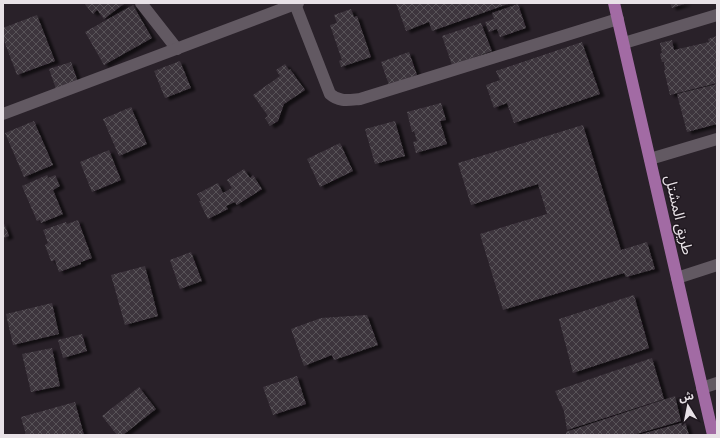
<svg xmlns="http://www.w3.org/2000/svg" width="720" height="438" viewBox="0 0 720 438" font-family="Karla,'Noto Sans Arabic',sans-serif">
  <defs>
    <pattern id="building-cross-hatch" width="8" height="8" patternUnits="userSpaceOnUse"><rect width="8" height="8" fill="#3d353d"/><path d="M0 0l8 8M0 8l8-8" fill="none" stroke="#595259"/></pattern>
    <filter id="shadow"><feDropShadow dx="4.5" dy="2.5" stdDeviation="1" flood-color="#0009"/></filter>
  </defs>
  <rect width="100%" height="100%" fill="#292129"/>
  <g fill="url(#building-cross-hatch)" filter="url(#shadow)">
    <path d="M84,3h41l-21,16 -7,-9 -4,4z"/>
    <path d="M396,3h115l-79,28 -3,-9 -23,9z"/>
    <path d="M670,3h17l-15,5z"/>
    <path d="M518,4l8,24 -26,9 -3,-8 -8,3 -4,-10 9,-3 -2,-6z"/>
    <path d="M133,5l19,33 -48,27 -19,-33z"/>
    <path d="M351,9l3,8 3,-1 14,41 -30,10 -2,-6 3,-1 -12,-35 7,-2 -3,-8z"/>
    <path d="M37,15l18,46 -38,14 -14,-37v-10z"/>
    <path d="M481,23l11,28 -40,14 -10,-29z"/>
    <path d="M717,36v47l-47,12 -6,-25h1l-1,-8h-2l-2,-8 2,-1 -2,-10 12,-3 2,10 35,-8 -1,-3z"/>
    <path d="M582,42l18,52 -86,29 -7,-20 -13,5 -8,-23 14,-5 -4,-9z"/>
    <path d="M409,52l8,23 -28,10 -8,-23z"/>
    <path d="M180,61l11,27 -26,10 -11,-27z"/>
    <path d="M71,62l7,20 -22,7 -7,-20z"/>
    <path d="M285,64l4,6 1,-1 15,21 -21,14 -6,17 -8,5 -5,-8 3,-2 -15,-21 27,-19 -4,-6z"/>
    <path d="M717,84v40l-30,8 -10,-38z"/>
    <path d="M441,103l5,17 -6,1 7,23 -31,9 -3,-11 4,-1 -3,-10 -2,1 -5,-20z"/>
    <path d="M131,107l16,37 -28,12 -16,-37z"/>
    <path d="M34,121l19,44 -29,12 -19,-44z"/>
    <path d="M395,121l10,35 -30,8 -10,-35z"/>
    <path d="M583,125l38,125 26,-8 8,27 -29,8 -2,-4 -121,37 -23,-76 67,-20 -9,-30 -67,21 -13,-42z"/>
    <path d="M340,143l13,28 -33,16 -13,-28z"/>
    <path d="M109,150l12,30 -29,12 -12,-30z"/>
    <path d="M244,169l6,9 3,-3 9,14 -25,16 -2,-3 -9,4 2,3 -20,10 -9,-18h2l-4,-7 21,-11 5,10 9,-5 -5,-8z"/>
    <path d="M47,175l1,3 7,-3 5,11 -7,4 10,24 -22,9 -1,-3 -3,1 -15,-35z"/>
    <path d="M78,220l14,38 -11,4v2l-22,8 -4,-12 -4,1 -6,-16 3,-2 -5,-13 23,-8 1,2z"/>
    <path d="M3,221l6,15 -6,2z"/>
    <path d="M191,252l11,29 -22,8 -10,-29z"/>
    <path d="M145,266l13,50 -33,9 -14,-50z"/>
    <path d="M634,295l15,53 -76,25 -14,-54z"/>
    <path d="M52,303l7,31 -46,11 -7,-31z"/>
    <path d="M367,315l11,30 -44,15 -2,-5 -28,11 -13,-37 30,-11z"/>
    <path d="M82,334l5,17 -24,7 -5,-18z"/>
    <path d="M52,348l8,38 -29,6 -9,-38z"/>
    <path d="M652,358l12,41 -97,31 -3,-19 -9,-20z"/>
    <path d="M297,376l9,28 -33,11 -10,-28z"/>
    <path d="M139,387l17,22 -33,26h-6l-15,-19z"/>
    <path d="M675,396l6,25 -48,14h-67v-3z"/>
    <path d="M75,402l9,33h-58l-5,-18z"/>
    <path d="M685,422l4,13h-51z"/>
  </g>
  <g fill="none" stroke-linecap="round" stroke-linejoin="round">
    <g stroke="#625962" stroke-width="12">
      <path d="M141,3l36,46"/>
      <path d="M295,4l35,90c9,8 18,6 30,5l258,-80"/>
      <path d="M624,43l93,-28"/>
      <path d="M3,114l295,-111"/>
      <path d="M650,159l67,-20"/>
      <path d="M677,278l40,-13"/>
      <path d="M702,388l15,-5"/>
    </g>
    <path stroke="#a26ba4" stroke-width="12" d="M614,3l99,432"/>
  </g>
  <g text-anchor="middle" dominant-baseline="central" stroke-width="3" stroke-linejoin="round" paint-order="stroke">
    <g font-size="15" fill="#e8e2e7" stroke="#1f181f">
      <text transform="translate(679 215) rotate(77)">طريق المشتل</text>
    </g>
  </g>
  <rect width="720" height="438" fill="none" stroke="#e8e2e7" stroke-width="8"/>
  <g transform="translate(688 406) rotate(350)" stroke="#1f181f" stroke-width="3" paint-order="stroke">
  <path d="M0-3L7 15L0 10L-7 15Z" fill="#e8e2e7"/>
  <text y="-6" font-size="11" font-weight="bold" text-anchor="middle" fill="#e8e2e7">ش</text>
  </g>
</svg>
